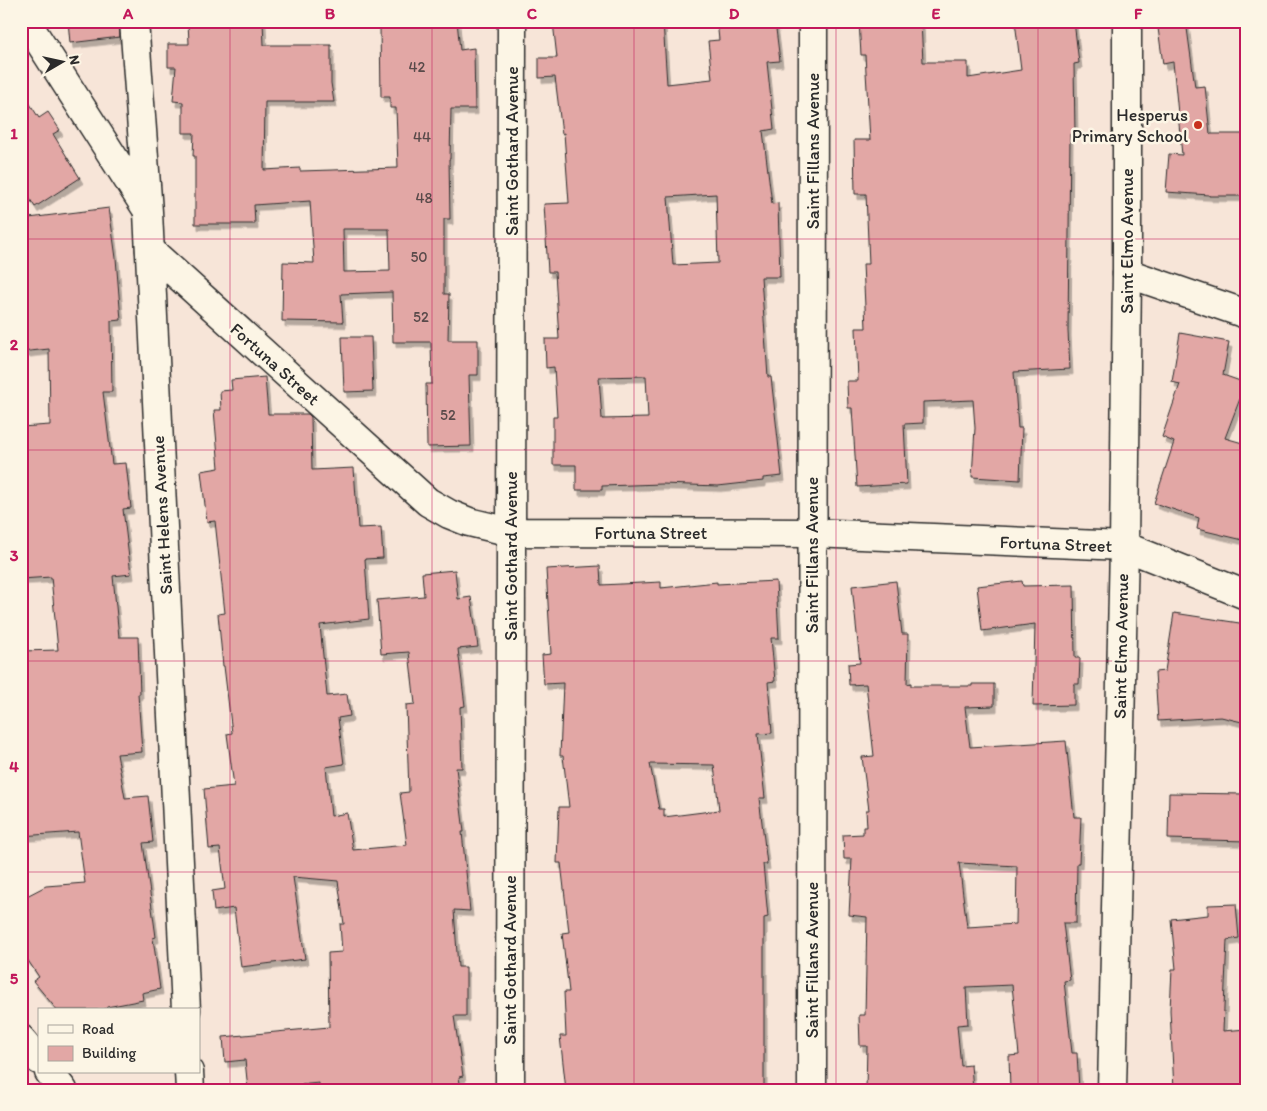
<svg xmlns="http://www.w3.org/2000/svg" width="1267" height="1111" viewBox="0 0 1267 1111" font-family="Itim,sans-serif">
  <defs>
    <filter id="shadow"><feDropShadow dx="3" dy="5.5" stdDeviation="0" flood-color="#0004"/></filter>
  </defs>
  <rect width="100%" height="100%" fill="#f7e5d8"/>
  <filter id="ink" filterUnits="userSpaceOnUse"><feTurbulence type="fractalNoise" baseFrequency=".02" numOctaves="2"/><feDisplacementMap in="SourceGraphic" scale="10" xChannelSelector="R" yChannelSelector="G"/><feConvolveMatrix kernelMatrix="1 2 1 2 8 2 1 2 1" color-interpolation-filters="sRGB"/></filter>
  <g filter="url(#ink)">
    <g fill="#e2a7a5" stroke="#2b2b2b" fill-rule="evenodd" filter="url(#shadow)">
      <path d="M68,21h51l1,16 -50,6z"/>
      <path d="M188,21h75l1,24h67v38l3,19h-69l-1,68 36,-2v3l98,-3 -2,-60h-6v-11h-9l-1,-69 25,-1 -1,-6h53l3,29 14,-2 1,61h-24l-1,50h-1l1,60h-6v75h5l-1,46h30v35h-9l2,71 -44,1 -1,-63h6l-1,-42h-38l-1,-50 -51,2 2,28 -61,-1 1,-59 31,1 -4,-62 -56,4 1,19h-60v-68h-2l1,-23h-11v-31l-10,-1 3,-34h-8v-23h21zM343,229h46l1,42 -46,1z"/>
      <path d="M564,21h99l4,63 45,-5 -4,-38 11,-1 -2,-19h58l5,40 -13,1 7,67 -11,2 9,73 6,-1 2,74h-19l7,100h3l11,99 -19,2v3l-45,5 -56,-2 -60,2v4h-26v-25h-23v-48h4l-3,-50 -8,1 -1,-29h14l-4,-67h-7l-4,-68 25,-1 -5,-70 -2,1 -7,-57 -16,1v-20h18l-4,-36zM716,194l2,69 -45,2 -5,-68zM646,376l2,42 -46,1 -3,-42z"/>
      <path d="M859,21h62l2,41h45v16l53,-8 -6,-49h59l5,42 -5,1 1,70h-5l-2,197 2,38 -56,3 4,56h4l-2,52 -48,-3 3,-49 -2,-28 -50,2v21l-19,1 3,60 -50,3 -5,-79h-4l-1,-27h11l-2,-53h10l-3,-64h6l-3,-70h-11l-1,-54h16l-5,-85h-4z"/>
      <path d="M1157,21h29l9,66 10,-1 5,48h36v62h-37v-1l-43,-3 3,-38 13,1 -9,-93 -10,2z"/>
      <path d="M21,90l18,28 9,-6 12,18 -7,4 27,44 -45,29 -14,-22z"/>
      <path d="M109,208l7,50 5,62 -10,1 1,71h-9l9,72 14,-1 5,45 -8,1 8,65 -18,2 6,61h19l2,57h-2l4,58 -25,2 8,44 23,-2 5,46 -10,1 13,94 -3,1 7,51 -18,4 1,7 -36,7 -3,3h-47l-24,-29 6,-4 -18,-27v-51l25,-13 39,-3 -7,-51 -57,4v-71l4,-1 -4,-53v-60l37,-1 -7,-73 -30,2v-152l29,-2 -1,-76 -28,3v-133z"/>
      <path d="M1180,333l49,9 -6,33 23,8 -21,55 21,6v84l-3,12 -46,-11 2,-11 -45,-15 20,-61 -12,-5 18,-53 -8,-2z"/>
      <path d="M342,337h29l2,54 -29,1z"/>
      <path d="M265,377l3,37h40l3,3 1,53 42,-2 4,60 23,-1 2,31 -18,1 4,60 -49,6 7,71 20,-2 3,22 -12,2 6,46 -18,3 5,49 16,-3 6,37 54,-5 -7,-52 9,-1 -3,-87 9,-1 -6,-52 -28,2 -4,-54 47,-4 -2,-23 33,-3 3,29 13,-2 7,50 -20,2 7,57 -5,1 2,61h-6l8,64h-2l8,79 -16,-1 4,57h8v49h-12l9,60 -4,1 2,13h-142v-7l-71,7 -3,-30 -20,2 -2,-25 106,-10 -1,-74 14,-1 -2,-28h4l-6,-43 -45,-4 12,82 -64,8 -7,-59 -20,3 -2,-20 13,-2 -5,-41 -11,1 -5,-60 30,-3 -7,-52 5,-1 -8,-67h-1l-5,-52 7,-1 -10,-92 -8,1 -6,-51 18,-3 -5,-58h7l-1,-19 12,-1 -1,-10z"/>
      <path d="M600,566l1,19 60,-3v6l56,-6v2l59,-3 3,57h-8l4,43 -7,1 4,51 -14,1 7,64h-6l8,66h-4l5,53 -4,1v172h-198l-6,-54h6l-2,-44h5l-7,-59 7,-1 -8,-69h-4l2,-56h10l-6,-51h-3l3,-73 -19,1 -2,-29 9,-1 -5,-85zM650,764l64,1 5,45 -55,7v-8h-5z"/>
      <path d="M896,581l6,53h6l-1,50 4,-1v3h61v-2h22v22l-29,1 5,40 96,-6 8,76h7l-2,46h-2l-1,60h-13l7,57 -6,1 8,72h5l2,37h-69l-1,-34 10,-1 -7,-70 -46,2 2,37 -11,1 4,41 10,-1 2,25h-107l1,-44h-7l-1,-31h6l2,-98 -18,-2 3,-56h-8l-1,-24 20,-1v-7h4l-1,-17h3l-7,-53 12,-1 -8,-72 -17,1 -1,-21 12,-1 -8,-77zM959,863l58,3 -1,58 -49,3z"/>
      <path d="M1022,581l1,5 51,-1 1,73h5l-1,26h-5v21l-41,1 2,-82 -53,7 -5,-45z"/>
      <path d="M1174,613l72,11v99l-25,-6 -63,4 -3,-49 10,-1z"/>
      <path d="M1169,793l77,1v47l-78,-2z"/>
      <path d="M1236,904l3,34 -12,2 -4,91 23,-2v61h-72l-4,-80 2,-41h4l-5,-50 37,-4v-10z"/>
    </g>
    <g fill="none" stroke-linecap="round" stroke-linejoin="round">
      <g stroke="#2b2b2b" stroke-width="31">
        <g id="minor">
          <path d="M26,21l120,187"/>
          <path d="M134,21l14,191 38,798"/>
          <path d="M150,250l278,252 21,12 20,8 42,10 301,1 312,13 122,49"/>
          <path d="M1127,273l119,41"/>
          <path d="M21,1039l18,21"/>
          <path d="M49,1072l14,18"/>
          <path d="M189,1072l1,18"/>
          <path d="M510,1090l2,-1069"/>
          <path d="M812,1090l1,-1069"/>
          <path d="M1112,1090l12,-544 3,-273v-252"/>
        </g>
      </g>
      <use href="#minor" stroke="#fcf5e5" stroke-width="28"/>
    </g>
  </g>
  <path fill="none" stroke="#c2185b" stroke-width="1" stroke-opacity="0.55" d="M230,21v1069M432,21v1069M634,21v1069M836,21v1069M1038,21v1069M21,239h1225M21,450h1225M21,661h1225M21,872h1225"/>
  <circle fill="#c8321e" stroke="#fcf5e5" stroke-width="2" cx="1198" cy="125" r="5"/>
  <g text-anchor="middle" dominant-baseline="central" stroke-width="5" stroke-linejoin="round" paint-order="stroke">
    <g font-size="15" fill="#594a4a">
      <text x="417" y="67">42</text>
      <text x="422" y="137">44</text>
      <text x="424" y="198">48</text>
      <text x="419" y="257">50</text>
      <text x="421" y="317">52</text>
      <text x="448" y="415">52</text>
    </g>
    <g font-size="18" fill="#2b2b2b" stroke="#fcf5e5" text-anchor="end">
      <text x="1188" y="115">Hesperus<tspan x="1188" dy="21">Primary School</tspan></text>
    </g>
    <g font-size="18" fill="#2b2b2b" stroke="#fcf5e5">
      <text transform="translate(512 151) rotate(-90)">Saint Gothard Avenue</text>
      <text transform="translate(813 151) rotate(-90)">Saint Fillans Avenue</text>
      <text transform="translate(1127 241) rotate(-90)">Saint Elmo Avenue</text>
      <text transform="translate(275 364) rotate(42)">Fortuna Street</text>
      <text transform="translate(162 515) rotate(-93)">Saint Helens Avenue</text>
      <text x="651" y="533">Fortuna Street</text>
      <text transform="translate(1056 544) rotate(2)">Fortuna Street</text>
      <text transform="translate(812 555) rotate(-90)">Saint Fillans Avenue</text>
      <text transform="translate(511 556) rotate(-90)">Saint Gothard Avenue</text>
      <text transform="translate(1121 646) rotate(-89)">Saint Elmo Avenue</text>
      <text transform="translate(510 960) rotate(-90)">Saint Gothard Avenue</text>
      <text transform="translate(812 960) rotate(-90)">Saint Fillans Avenue</text>
    </g>
  </g>
  <rect width="1267" height="1111" fill="none" stroke="#fcf5e5" stroke-width="55"/>
  <rect x="38" y="1008" width="162" height="65" fill="#fcf5e5" stroke="#a8a49b"/>
  <rect x="48" y="1025" width="25" height="8" fill="#fcf5e5" stroke="#a8a49b"/>
  <text x="82" y="1034" font-size="15" fill="#2b2b2b">Road</text>
  <rect x="48" y="1046" width="25" height="15" fill="#e2a7a5" stroke="#a8a49b"/>
  <text x="82" y="1058" font-size="15" fill="#2b2b2b">Building</text>
  <g transform="translate(62 62) rotate(81)" stroke="#fcf5e5" stroke-width="4" paint-order="stroke">
  <path d="M0-4L9 19L0 12L-9 19Z" fill="#2b2b2b"/>
  <text y="-8" font-size="14" font-weight="bold" text-anchor="middle" fill="#2b2b2b">N</text>
  </g>
  <rect x="28" y="28" width="1212" height="1056" fill="none" stroke="#c2185b" stroke-width="2"/>
  <g font-size="16" text-anchor="middle" font-weight="bold" fill="#c2185b">
    <text x="128" y="19">A</text>
    <text x="330" y="19">B</text>
    <text x="532" y="19">C</text>
    <text x="734" y="19">D</text>
    <text x="936" y="19">E</text>
    <text x="1138" y="19">F</text>
    <text x="14" y="139">1</text>
    <text x="14" y="350">2</text>
    <text x="14" y="561">3</text>
    <text x="14" y="772">4</text>
    <text x="14" y="984">5</text>
  </g>
</svg>
